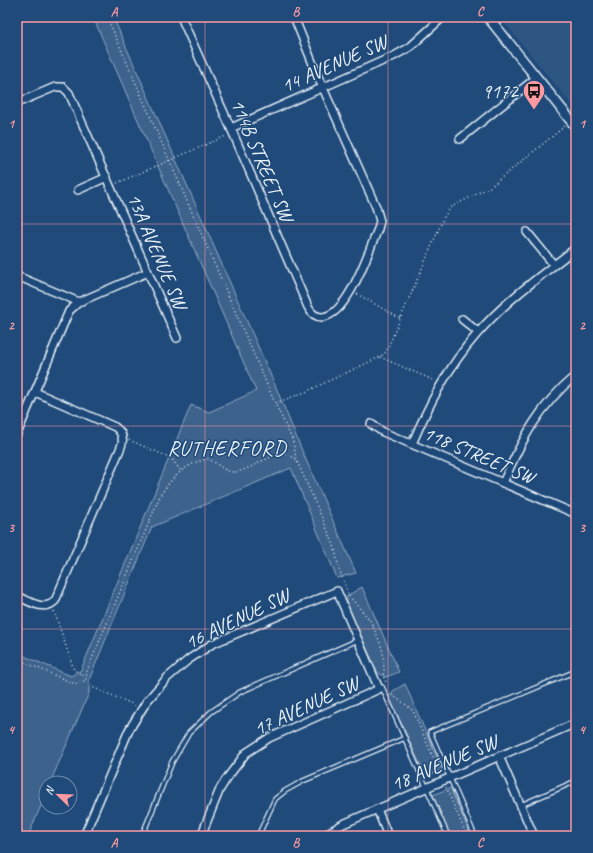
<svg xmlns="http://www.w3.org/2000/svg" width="593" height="853" viewBox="0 0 593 853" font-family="Caveat,sans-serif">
  <rect width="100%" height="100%" fill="#1f4a7a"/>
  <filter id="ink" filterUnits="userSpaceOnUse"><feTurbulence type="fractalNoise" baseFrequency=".025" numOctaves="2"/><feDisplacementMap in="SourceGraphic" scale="8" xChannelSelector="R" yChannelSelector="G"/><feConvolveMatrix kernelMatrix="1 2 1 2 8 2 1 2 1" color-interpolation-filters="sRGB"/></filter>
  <g filter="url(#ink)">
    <path fill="#2e5683" d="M500,17h76v93z"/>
    <g fill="#3c628c" stroke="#92aac2">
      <path d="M93,17h20l162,368 28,68 53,120 -19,5 -46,-110 -139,59 -63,153v13l-39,90h-4v11l-18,42h-11v-183l54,23 10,-6 110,-265 18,7 47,-21z"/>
      <path d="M362,587l37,85 -13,5 -8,-4 -31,-68v-9z"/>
      <path d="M405,684l37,86 -16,7 -37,-80 4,-6z"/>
      <path d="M450,788l21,48h-21l-17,-41z"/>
    </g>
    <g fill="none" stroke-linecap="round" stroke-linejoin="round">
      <g stroke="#e8f1f8" stroke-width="6">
        <g id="lane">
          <path d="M382,687l66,149"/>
          <path d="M521,805l55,-24"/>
          <path d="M142,836l30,-74 17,-29 22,-21 29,-20 118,-52"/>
          <path d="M258,836l17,-37 10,-8 18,-10 102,-43"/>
          <path d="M475,836l-45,-104 146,-61"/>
        </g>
      </g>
      <g stroke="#e8f1f8" stroke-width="10">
        <g id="street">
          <path d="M181,17l52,116 75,174c3,6 7,10 14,10 26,-1 47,-67 56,-88l2,-8 -4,-14 -57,-128 -25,-62"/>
          <path d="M17,103l38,-16h8l6,6 108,245"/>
          <path d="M231,128l163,-72 16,-9 33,-30"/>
          <path d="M460,139l76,-61"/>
          <path d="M78,190l29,-13"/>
          <path d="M527,232l27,33"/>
          <path d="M17,276l62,26"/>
          <path d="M462,319l16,13"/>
          <path d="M371,424l12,8 193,82"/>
          <path d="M17,434l52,-123 10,-9 69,-30"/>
          <path d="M412,444c17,-40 36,-77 65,-110 28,-33 65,-59 99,-86"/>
          <path d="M503,483c19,-44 36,-77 73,-108"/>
          <path d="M17,596c12,5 27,16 38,5l66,-154c3,-8 1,-15 -6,-20l-80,-35"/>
          <path d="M499,756l35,80"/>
          <path d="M377,809l11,27"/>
          <path d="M84,836l45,-106 18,-29 20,-23 21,-18 24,-16 125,-53 42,98 -110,49 -23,15 -19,25 -7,11 -19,47"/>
          <path d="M326,836l5,-5 12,-7 233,-101"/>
        </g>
      </g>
      <g stroke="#e8f1f8" stroke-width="12">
        <path id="secondary" d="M488,17l88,110"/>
      </g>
      <g stroke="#e8f1f8" stroke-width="1.5" stroke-dasharray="1 3" stroke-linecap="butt">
        <path d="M107,17l168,386 18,38 3,17"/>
        <path d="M117,183l109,-47"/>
        <path d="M357,294l44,25"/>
        <path d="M380,357l55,24"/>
        <path d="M276,403l29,-11 75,-35 6,-5 58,-135 7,-10 39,-20 75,-61"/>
        <path d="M129,440l42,18 10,13"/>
        <path d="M54,611l20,59 12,7"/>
        <path d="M17,659l58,25 12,-4"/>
        <path d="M392,695l16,11 5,5 28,64"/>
        <path d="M135,705l-41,-17 -8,-9 1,-8 73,-175c10,-17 27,-34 48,-37 9,3 14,12 25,13 16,0 37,-19 51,-18 4,0 8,3 12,5l38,86 5,24 10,27 21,24 9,20 4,12 1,18 -1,6 3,6"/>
        <path d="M446,787l21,49"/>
      </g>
      <use href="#lane" stroke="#1f4a7a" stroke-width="3.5"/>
      <use href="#street" stroke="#1f4a7a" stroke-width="7"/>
      <use href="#secondary" stroke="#1f4a7a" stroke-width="9"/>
    </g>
  </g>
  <path fill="none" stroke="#ff9aa2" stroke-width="1" stroke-opacity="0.55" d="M205,17v819M388,17v819M17,224h559M17,426h559M17,629h559"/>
  <defs>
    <g id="bus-pin" transform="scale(1.15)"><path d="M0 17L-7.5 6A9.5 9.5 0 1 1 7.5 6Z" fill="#ff9aa2" stroke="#1f4a7a"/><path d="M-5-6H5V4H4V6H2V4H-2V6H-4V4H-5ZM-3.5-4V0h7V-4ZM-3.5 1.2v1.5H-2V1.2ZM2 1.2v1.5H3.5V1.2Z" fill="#111"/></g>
  </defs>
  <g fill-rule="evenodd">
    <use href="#bus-pin" x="534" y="91"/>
  </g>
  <g text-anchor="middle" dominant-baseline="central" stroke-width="3" stroke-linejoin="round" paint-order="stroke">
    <g font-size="20" fill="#e8f1f8" stroke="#1f4a7a">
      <text transform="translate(334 64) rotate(-24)">14 AVENUE SW</text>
      <text transform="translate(262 160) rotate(67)">114B STREET SW</text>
      <text transform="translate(157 251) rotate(67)">13A AVENUE SW</text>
      <text transform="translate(479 455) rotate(23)">118 STREET SW</text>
      <text transform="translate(237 619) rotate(-26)">16 AVENUE SW</text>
      <text transform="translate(306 706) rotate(-25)">17 AVENUE SW</text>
      <text transform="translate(444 763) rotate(-23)">18 AVENUE SW</text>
    </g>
    <g font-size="20" fill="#e8f1f8" stroke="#1f4a7a" text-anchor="end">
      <text x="518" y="91">9172</text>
    </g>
    <g font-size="21" letter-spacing="1" fill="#e8f1f8" stroke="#1f4a7a">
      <text x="227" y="448">RUTHERFORD</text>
    </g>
  </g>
  <rect width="593" height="853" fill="none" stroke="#1f4a7a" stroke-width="44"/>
  <g transform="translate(58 795) rotate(293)"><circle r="19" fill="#1f4a7a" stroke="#6f8dac"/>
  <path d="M0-3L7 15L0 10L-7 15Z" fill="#ff9aa2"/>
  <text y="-6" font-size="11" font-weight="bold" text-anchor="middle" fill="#e8f1f8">N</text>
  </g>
  <rect x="22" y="22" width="549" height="809" fill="none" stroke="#ff9aa2" stroke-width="1.5"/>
  <g font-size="13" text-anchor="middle" font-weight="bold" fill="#ff9aa2">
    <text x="114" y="16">A</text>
    <text x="296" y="16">B</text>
    <text x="480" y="16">C</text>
    <text x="11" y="128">1</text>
    <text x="582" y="128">1</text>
    <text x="11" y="330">2</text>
    <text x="582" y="330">2</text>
    <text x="11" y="532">3</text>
    <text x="582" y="532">3</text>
    <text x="11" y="734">4</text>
    <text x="582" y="734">4</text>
    <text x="114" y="847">A</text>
    <text x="296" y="847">B</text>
    <text x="480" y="847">C</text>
  </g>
</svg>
